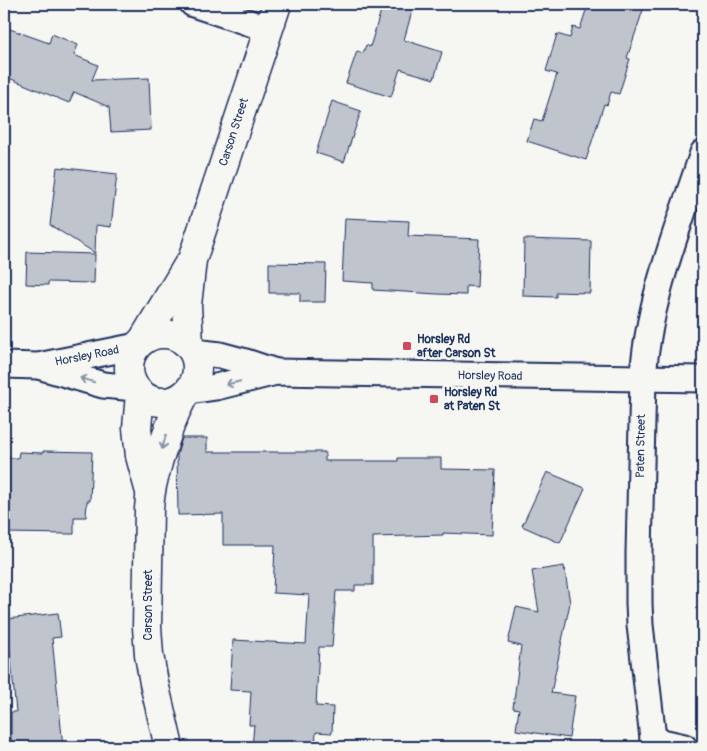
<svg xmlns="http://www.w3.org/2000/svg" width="707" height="751" viewBox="0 0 707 751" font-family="Pangolin,sans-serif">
  <rect width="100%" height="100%" fill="#f6f6f2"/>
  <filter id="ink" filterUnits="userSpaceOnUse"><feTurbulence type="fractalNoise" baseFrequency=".02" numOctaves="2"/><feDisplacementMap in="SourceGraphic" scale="10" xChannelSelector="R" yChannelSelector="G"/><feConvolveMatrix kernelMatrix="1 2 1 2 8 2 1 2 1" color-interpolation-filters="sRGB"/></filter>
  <g filter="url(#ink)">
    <g fill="#c0c4cd" stroke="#1b2f5e">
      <path d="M383,4h31l-10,36 38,12 -8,27 -34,-10 -9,28 -45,-14 11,-32 6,2 3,-8 4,2z"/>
      <path d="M588,4h57l-18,54 3,1 -11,35 -8,-2 -4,13 -3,-1 -18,56 -59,-19 7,-22 8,2 15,-47 -11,-3 11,-37 13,4 3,-11 7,2z"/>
      <path d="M4,27l45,16 3,-9 26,11 -4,10 24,10 -6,15 57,-2 2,52 -40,2 -2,-25 -35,-15 -5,11 -65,-27z"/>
      <path d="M332,101l29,10 -17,51 -28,-9z"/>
      <path d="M57,167l60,7 -6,53 -15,-2 -1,28 -45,-28z"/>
      <path d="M345,218l64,3 -1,15 71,3 -2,48 -11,-1v9l-29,-1 -64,-4v-7l-31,-2z"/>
      <path d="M524,239l67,2 -1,52 -34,-1v5l-33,-1z"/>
      <path d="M27,252l68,2 -1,29 -46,-1v3l-22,-1z"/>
      <path d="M269,263l57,1 -1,38h-25v-9h-31z"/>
      <path d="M182,438h25v14h118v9h73v-3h43v11l54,1 -3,65 -49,-2v2l-70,2v48h-18v6h-19l-4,56h-13l-3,59 17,1 -1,26 -16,-1 -1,15h-63l2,-22h-5l2,-34 -21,-1 3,-50 73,4 3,-49 -36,-2 2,-48h-52v-31l-45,1 -1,-60z"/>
      <path d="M43,451l49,1 -2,49h-3l-1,16h-12v17l-70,-1v-75h14l1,-6 24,1z"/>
      <path d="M547,472l38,16 -25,55 -38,-17z"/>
      <path d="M564,566l6,37 -19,90 24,3 -6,42 -53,-8 3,-21 -6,-1 8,-62 -13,-3 8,-36 23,5 -7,-41z"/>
      <path d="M58,613l3,24 -9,1 11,109h-52v-35h5l-9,-93z"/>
    </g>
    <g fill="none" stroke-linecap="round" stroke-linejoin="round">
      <g stroke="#1b2f5e" stroke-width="29">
        <g id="street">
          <path d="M193,4l75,25"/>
          <path d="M194,352l26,3 26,7 30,10"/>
          <path d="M4,365l34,1 99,-20"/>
          <path d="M42,367l61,18 32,3"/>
          <path d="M189,391l27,-4 60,-15 427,7"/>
          <path d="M653,740l31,7"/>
          <path d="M654,747l-14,-122 -1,-22v-50l4,-175c5,-78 36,-152 60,-225"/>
        </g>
      </g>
      <g stroke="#1b2f5e" stroke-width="31">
        <g id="secondary">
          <circle cx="163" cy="368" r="34"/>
          <path d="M143,340l45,-75"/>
          <path d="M189,345l-2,-40 5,-45 85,-256"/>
          <path d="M140,394l-3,34 3,28 10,36"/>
          <path d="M169,747l-15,-64 -5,-28 -2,-28 2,-118c1,-19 5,-32 10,-50 7,-22 13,-42 24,-62"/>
        </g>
      </g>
      <use href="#street" stroke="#f6f6f2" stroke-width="25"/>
      <use href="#secondary" stroke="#f6f6f2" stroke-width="28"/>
    </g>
    <defs><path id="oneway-shaft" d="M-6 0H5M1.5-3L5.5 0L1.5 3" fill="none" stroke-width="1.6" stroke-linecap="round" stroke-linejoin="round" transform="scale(1.25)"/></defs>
    <g stroke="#8892a8">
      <use href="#oneway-shaft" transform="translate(87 380) rotate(-163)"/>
      <use href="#oneway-shaft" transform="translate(233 383) rotate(167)"/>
      <use href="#oneway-shaft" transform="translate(164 442) rotate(106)"/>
    </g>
  </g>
  <g fill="#d1495b" stroke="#f6f6f2" stroke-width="2">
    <rect x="402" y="341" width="10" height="10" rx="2.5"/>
    <rect x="429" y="394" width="10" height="10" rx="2.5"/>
  </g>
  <g text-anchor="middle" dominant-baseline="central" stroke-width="5" stroke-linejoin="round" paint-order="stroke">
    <g font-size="12" fill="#1b2f5e" stroke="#f6f6f2">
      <text transform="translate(234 132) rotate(-72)">Carson Street</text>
      <text transform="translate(87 356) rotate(-11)">Horsley Road</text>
      <text transform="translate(490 376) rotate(1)">Horsley Road</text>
      <text transform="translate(641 446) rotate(-89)">Paten Street</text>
      <text transform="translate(148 605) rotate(-90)">Carson Street</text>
    </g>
    <g font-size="12" font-weight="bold" fill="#1b2f5e" stroke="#f6f6f2" text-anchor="start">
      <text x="417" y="339">Horsley Rd<tspan x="417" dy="14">after Carson St</tspan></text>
      <text x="444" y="392">Horsley Rd<tspan x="444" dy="14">at Paten St</tspan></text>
    </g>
  </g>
  <rect width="707" height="751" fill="none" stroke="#f6f6f2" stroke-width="20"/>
  <rect x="10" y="10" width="687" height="731" fill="none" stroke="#1b2f5e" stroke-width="2" filter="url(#ink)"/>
</svg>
